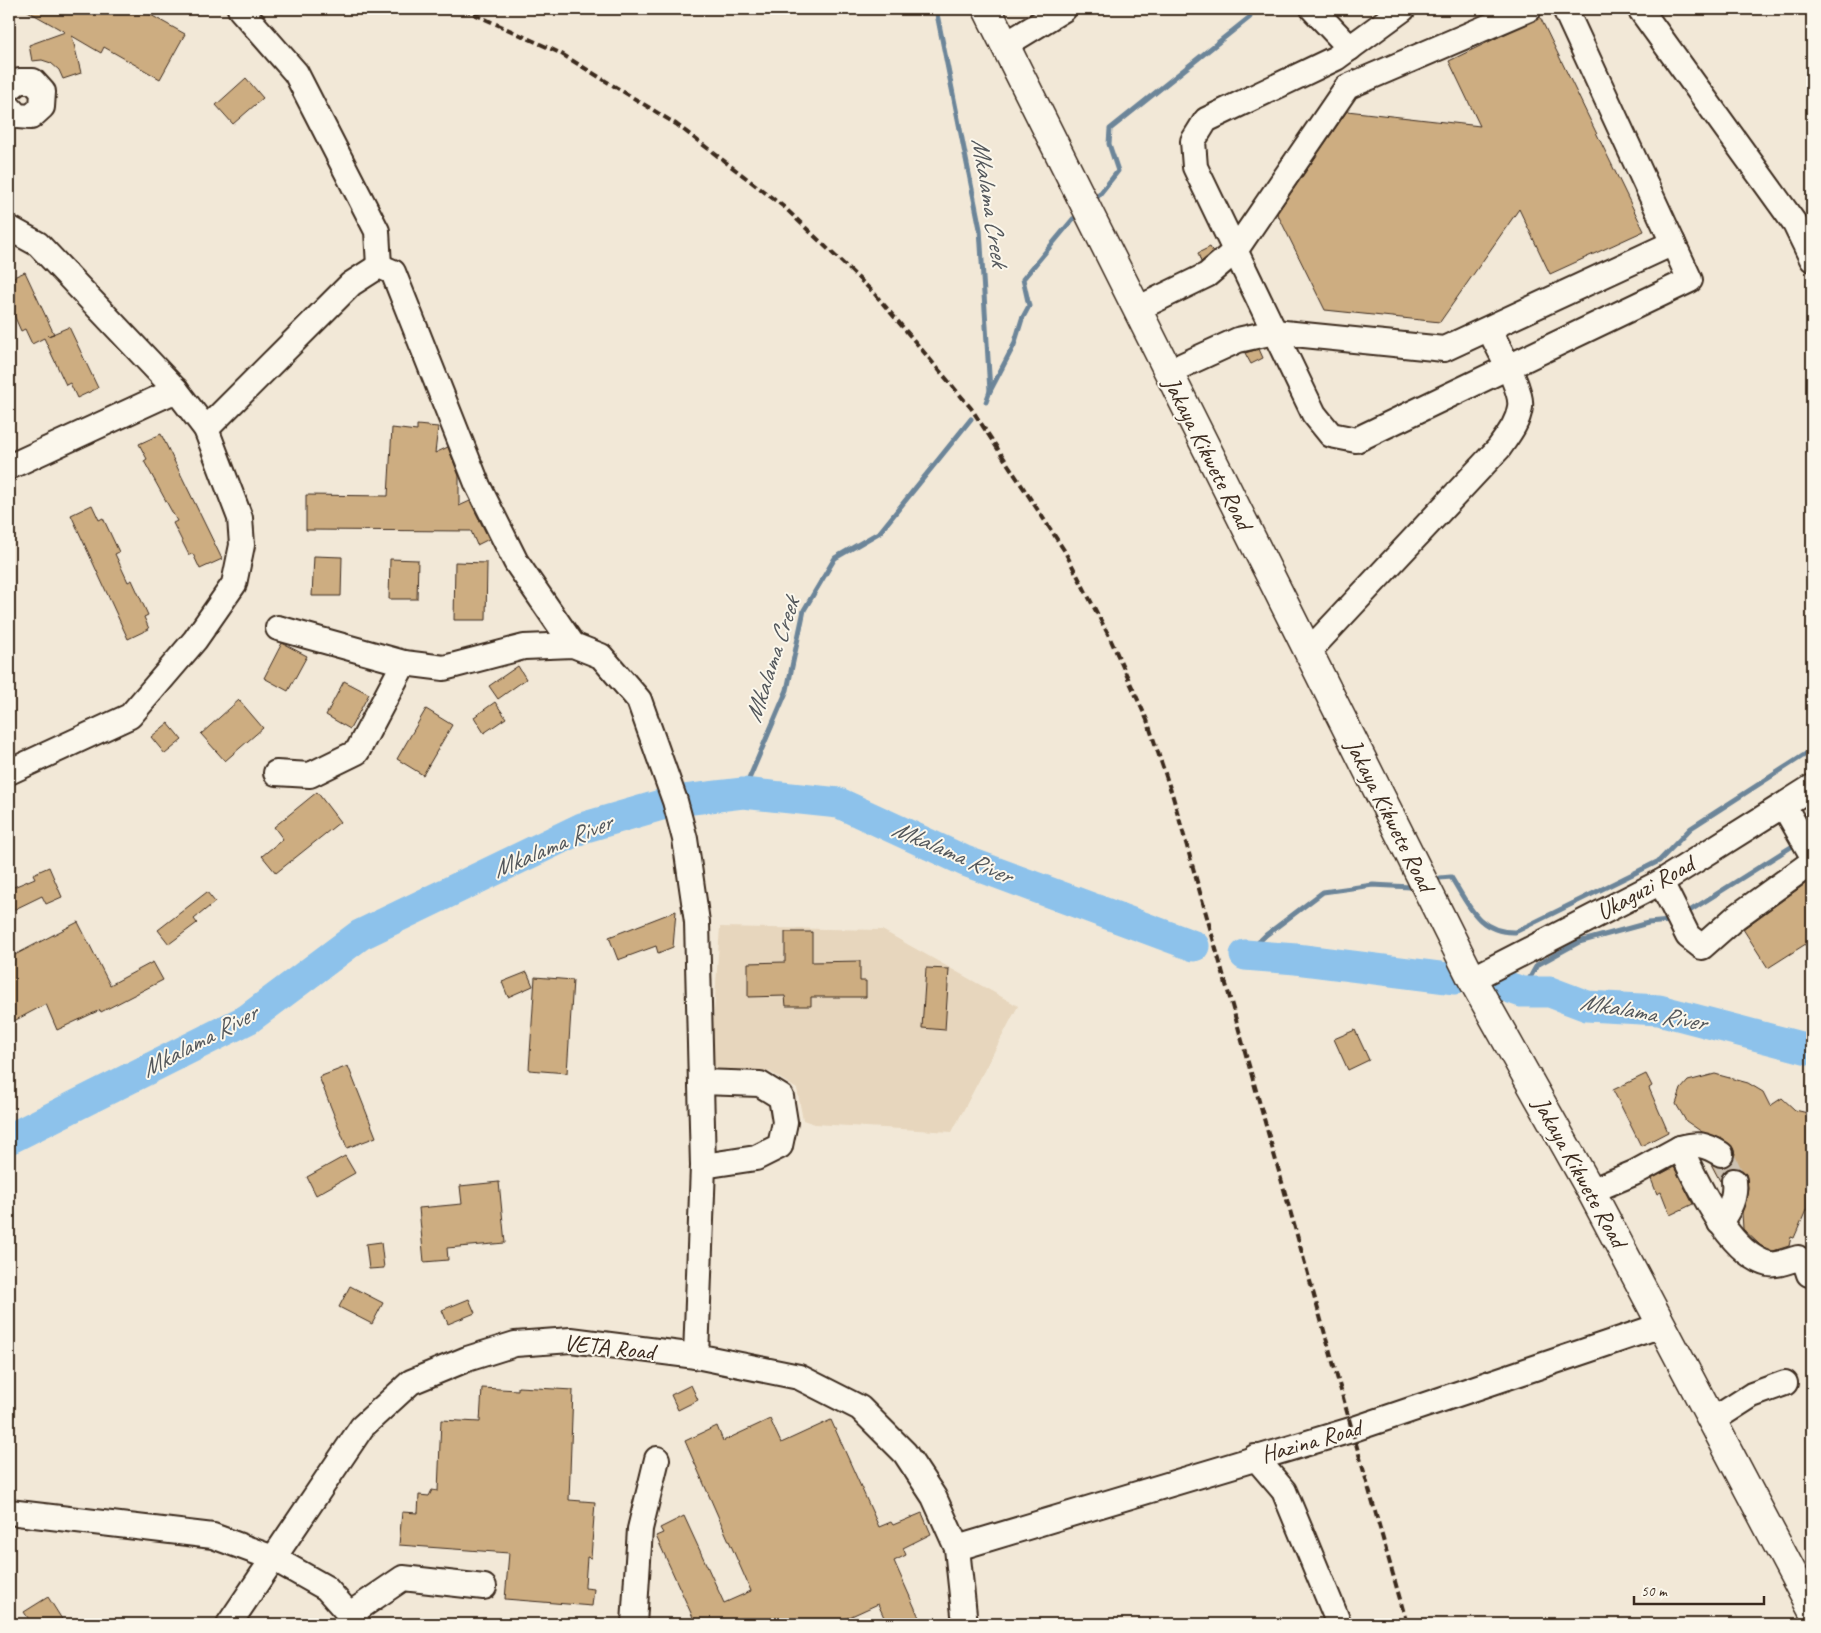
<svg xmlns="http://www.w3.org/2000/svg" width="1821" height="1633" viewBox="0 0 1821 1633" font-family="Caveat,sans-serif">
  <rect width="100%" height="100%" fill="#f2e8d7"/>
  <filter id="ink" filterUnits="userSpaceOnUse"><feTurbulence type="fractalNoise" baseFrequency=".02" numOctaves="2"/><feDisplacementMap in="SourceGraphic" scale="10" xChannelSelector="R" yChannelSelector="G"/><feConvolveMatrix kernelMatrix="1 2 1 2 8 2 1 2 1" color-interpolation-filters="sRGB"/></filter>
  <g filter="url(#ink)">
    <path fill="#e7d6bd" d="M720,927l162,3 136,76 -66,126 -137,-8 -12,-4 -6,-31 -27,-17 -60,-4z"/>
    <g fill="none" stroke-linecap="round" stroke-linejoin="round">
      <g stroke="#6c8599" stroke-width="5">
        <path d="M936,9l44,220 10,162 -4,11"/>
        <path d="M1095,200l23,-29 -9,-27 1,-15 140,-112"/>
        <path d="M990,391l24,-46 8,-26 7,-13 -6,-27 50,-60"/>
        <path d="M743,793l44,-103 17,-80 31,-52 45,-26 91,-113"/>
        <path d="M1440,878l11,-1c17,27 27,56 64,55l144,-71 32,-33 121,-78"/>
        <path d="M1688,912l103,-65"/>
        <path d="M1245,955l21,-20 57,-43 50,-7 38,2"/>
        <path d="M1522,992l15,-27 42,-23 69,-19 22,-2"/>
      </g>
      <g stroke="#8dc2eb" stroke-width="31">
        <path d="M1245,955l51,4 159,20"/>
        <path d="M1502,985l20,7h28l37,14 72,4 153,40"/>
        <path d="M9,1139l239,-120 112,-84 222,-107 93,-27 68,-8 96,10 126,58 229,85"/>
      </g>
    </g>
    <g fill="#cdad81" stroke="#3b2a1e">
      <path d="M24,9h116l45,25 -25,45 -56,-32 -3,6 -29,-17 9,37 -18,6 -4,-9 -8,-7 -9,-3 -10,1 -3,-16 36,-13z"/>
      <path d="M1540,17l104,214 -94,43 -31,-65 -79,113 -115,-12 -48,-97 70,-102 133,15 -31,-65z"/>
      <path d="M246,78l17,20 -30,26 -17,-19z"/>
      <path d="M1210,247l3,5 -12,10 -3,-9z"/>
      <path d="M25,272l29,62 -6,2 21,-9 29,61 -21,10 -7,-15 -4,2 -22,-47 -12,6 -7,-15 -4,2 -12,-27v-25z"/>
      <path d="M1259,349l4,9 -12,6 -6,-11z"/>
      <path d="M417,425l21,2 -3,26 13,-6 11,29v30l11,-5 19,38 -12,6 -6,-14 -165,-1v-35l82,1 4,-68 25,3z"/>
      <path d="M161,434l61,125 -22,10 -7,-15 -4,1 -16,-32 4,-2 -33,-60 3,-2 -8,-15z"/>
      <path d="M92,505l7,15 4,-2 16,34 -4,2 13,28 4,-2 16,35 -4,2 5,12 -21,10 -57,-124z"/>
      <path d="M314,556l28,1 -1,39h-29z"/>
      <path d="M390,559l28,1 -1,39h-28z"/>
      <path d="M455,562l32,1 -1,57h-32z"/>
      <path d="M282,643l25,13 -19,35 -24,-13z"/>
      <path d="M518,666l8,13 -28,20 -9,-13z"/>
      <path d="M344,681l25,13 -19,35 -24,-14z"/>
      <path d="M239,700l24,28 -38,33 -24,-27z"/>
      <path d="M495,702l11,16 -22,15 -10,-16z"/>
      <path d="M426,709l26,16 -29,50 -26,-16z"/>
      <path d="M168,723l14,17 -17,14 -14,-17z"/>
      <path d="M317,792l23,30 -64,51 -14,-17 21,-17 -9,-12z"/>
      <path d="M49,867l13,30 -16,7 -4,-8 -33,16v-23l26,-11 -2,-4z"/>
      <path d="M1812,879v61l-44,28 -25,-39z"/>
      <path d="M207,892l8,10 -21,17 3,4 -28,21 -11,-14z"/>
      <path d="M676,911l-3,36 -15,6 -2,-7 -38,14 -9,-23z"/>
      <path d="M78,922l32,63 43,-23 10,18 -62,32 -1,-2 -43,20 -11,-26 -32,17 -5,-10v-53z"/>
      <path d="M785,932h27v30l48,-1v20h6v16h-55v9h-25l-1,-10 -37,1v-34l37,-1z"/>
      <path d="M926,968l23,1 -4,61 -23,-2z"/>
      <path d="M527,972l6,14 -25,11 -6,-15z"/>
      <path d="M535,977l38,3 -6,93 -38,-3z"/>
      <path d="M1355,1030l14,30 -21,10 -14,-31z"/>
      <path d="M348,1066l28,71 -29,11 -28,-71z"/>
      <path d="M1646,1074l6,12 -3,2 19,44 -27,14 -28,-56z"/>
      <path d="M1715,1074l33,9 15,9 7,14 12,-8 13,12 17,4v61l-4,2 -1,31 -13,30 -3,-1 -2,9 -16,5 -12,-5 -18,-17 -1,-16 6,-25 -2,-14 -6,-5 -7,-2 -7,3 -6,11 -9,-17 10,4 7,-2 7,-12 -2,-6 -11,-9 -20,-7 -16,-11 -10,-17 5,-15 7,-8z"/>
      <path d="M345,1156l10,17 -39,22 -9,-18z"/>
      <path d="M1674,1167l19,37 -23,11 -9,-23 -4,2 -6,-15z"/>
      <path d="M499,1182l6,61 -58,5 1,12 -24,2 -5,-54 43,-4 -2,-18z"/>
      <path d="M381,1242l3,26 -15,1 -3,-25z"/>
      <path d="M350,1286l33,17 -11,21 -33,-17z"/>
      <path d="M469,1299l6,14 -27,11 -6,-14z"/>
      <path d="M691,1385l7,15 -20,10 -7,-15z"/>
      <path d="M518,1387l55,3 -4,110 26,2 -4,56 -4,-1 -2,28v3l9,1 -2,17 -87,-7 4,-46 -110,-8 3,-33 16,1 1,-18 10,1 3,-6 6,1 3,-71 39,2 2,-34 36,2z"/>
      <path d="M770,1419l11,24 50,-23 48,107 12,-5 2,3 29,-12 9,21 -28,14 3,7 -12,6 28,63h-35l-9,-20 -44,20h-138l-40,-88 7,-3 -3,-5 24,-12 40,87 27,-12 -66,-150 32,-15 6,15z"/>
      <path d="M48,1597l17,27h-33l-8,-12z"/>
    </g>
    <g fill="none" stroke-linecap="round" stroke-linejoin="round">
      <path stroke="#cdc2b2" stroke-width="24" stroke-dasharray="24 12" stroke-linecap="butt" d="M1721,1154l13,27"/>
      <g stroke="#3b2a1e" stroke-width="28">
        <g id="minor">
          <path d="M240,9l56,64 81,158 2,35"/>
          <path d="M1313,9l37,39"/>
          <path d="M1403,9l-67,49 -130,62 -13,21 2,26 119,247 17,21 25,5 334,-160 -17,-37"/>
          <path d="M1640,9l155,215 17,35"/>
          <path d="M1005,45l59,-36"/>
          <path d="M9,89l10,-8h14l10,11 -1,15 -11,10 -14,-1 -8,-9"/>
          <path d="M9,228l29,16 138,146 30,39 34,89 2,27 -8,39 -39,56 -65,76 -121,56"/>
          <path d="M1137,309l70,-34 28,-24 112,-164 182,-78"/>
          <path d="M1168,372l70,-32 36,-8 170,17 229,-106 -108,-234"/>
          <path d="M206,429l145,-145 28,-18 14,6 85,214 38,76 57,83"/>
          <path d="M9,467l167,-77"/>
          <path d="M278,628l126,35 40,5 80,-21 49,-2 28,11 38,44 36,101 10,38 12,83 6,244 -7,190"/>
          <path d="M1308,652l191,-204c9,-13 19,-25 21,-41 3,-18 -23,-61 -31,-78"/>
          <path d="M276,773l34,2 47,-23 47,-89"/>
          <path d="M1784,806l28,49"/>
          <path d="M1661,882l27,54 14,11 34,-30 76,-55"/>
          <path d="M1472,979l189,-97 151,-95"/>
          <path d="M701,1082l59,2 21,13 4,25 -5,24 -24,12 -53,8"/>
          <path d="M1680,1148c19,-5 24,-4 41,6"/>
          <path d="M1591,1191l43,-18 46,-25c18,35 48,106 89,116 8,2 21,-4 29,-6l8,7 3,9"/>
          <path d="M1720,1223c9,-14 16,-24 14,-42"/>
          <path d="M1713,1420l39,-25 33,-12"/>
          <path d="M1255,1457l29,34 55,133"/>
          <path d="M9,1512l204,24 60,22 53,30 32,36"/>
          <path d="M957,1548l394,-118 311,-105"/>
          <path d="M350,1614l53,-36 81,9"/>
          <path d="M229,1624l133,-197 49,-45 56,-23 48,-15 56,-4 125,16 103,21 61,31 45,45 29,44 23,51 8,76"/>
          <path d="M634,1624l6,-95 17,-70"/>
        </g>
      </g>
      <g stroke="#3b2a1e" stroke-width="31">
        <path id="major" d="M987,9l485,970 119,212 221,419"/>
      </g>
      <use href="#minor" stroke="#fbf7ec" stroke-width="24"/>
      <use href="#major" stroke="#fbf7ec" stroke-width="28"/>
      <path stroke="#3b2a1e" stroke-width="4" stroke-dasharray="8 4" stroke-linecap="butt" d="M463,9l97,44 116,71 108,83 90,86 97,115 93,142 45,86 38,84 26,77 234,827"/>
    </g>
  </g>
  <g text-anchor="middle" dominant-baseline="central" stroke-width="4" stroke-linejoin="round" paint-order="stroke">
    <g font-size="24" fill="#3b2a1e" stroke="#fbf7ec">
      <text transform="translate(1208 453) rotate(63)">Jakaya Kikwete Road</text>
      <text transform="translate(1390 815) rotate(63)">Jakaya Kikwete Road</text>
      <text transform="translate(1645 888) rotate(-29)">Ukaguzi Road</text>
      <text transform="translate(1580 1172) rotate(61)">Jakaya Kikwete Road</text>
      <text transform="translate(609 1347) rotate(6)">VETA Road</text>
      <text transform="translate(1311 1441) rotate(-16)">Hazina Road</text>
    </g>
    <g font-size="25" font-style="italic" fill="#54585c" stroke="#fbf7ec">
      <text transform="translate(990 202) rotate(81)">Mkalama Creek</text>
      <text transform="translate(772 660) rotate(-72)">Mkalama Creek</text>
      <text transform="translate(552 846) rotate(-23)">Mkalama River</text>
      <text transform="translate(952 852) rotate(23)">Mkalama River</text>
      <text transform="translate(1643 1012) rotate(10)">Mkalama River</text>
      <text transform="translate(199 1041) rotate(-28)">Mkalama River</text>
    </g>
  </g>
  <rect width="1821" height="1633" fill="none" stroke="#fbf7ec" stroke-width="30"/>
  <rect x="15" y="15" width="1791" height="1603" fill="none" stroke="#3b2a1e" stroke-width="2" filter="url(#ink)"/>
  <path d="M1634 1596v8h130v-8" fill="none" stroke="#3b2a1e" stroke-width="2.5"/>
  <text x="1641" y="1596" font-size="15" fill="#3b2a1e" stroke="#fbf7ec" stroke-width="4" paint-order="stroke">50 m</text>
</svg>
